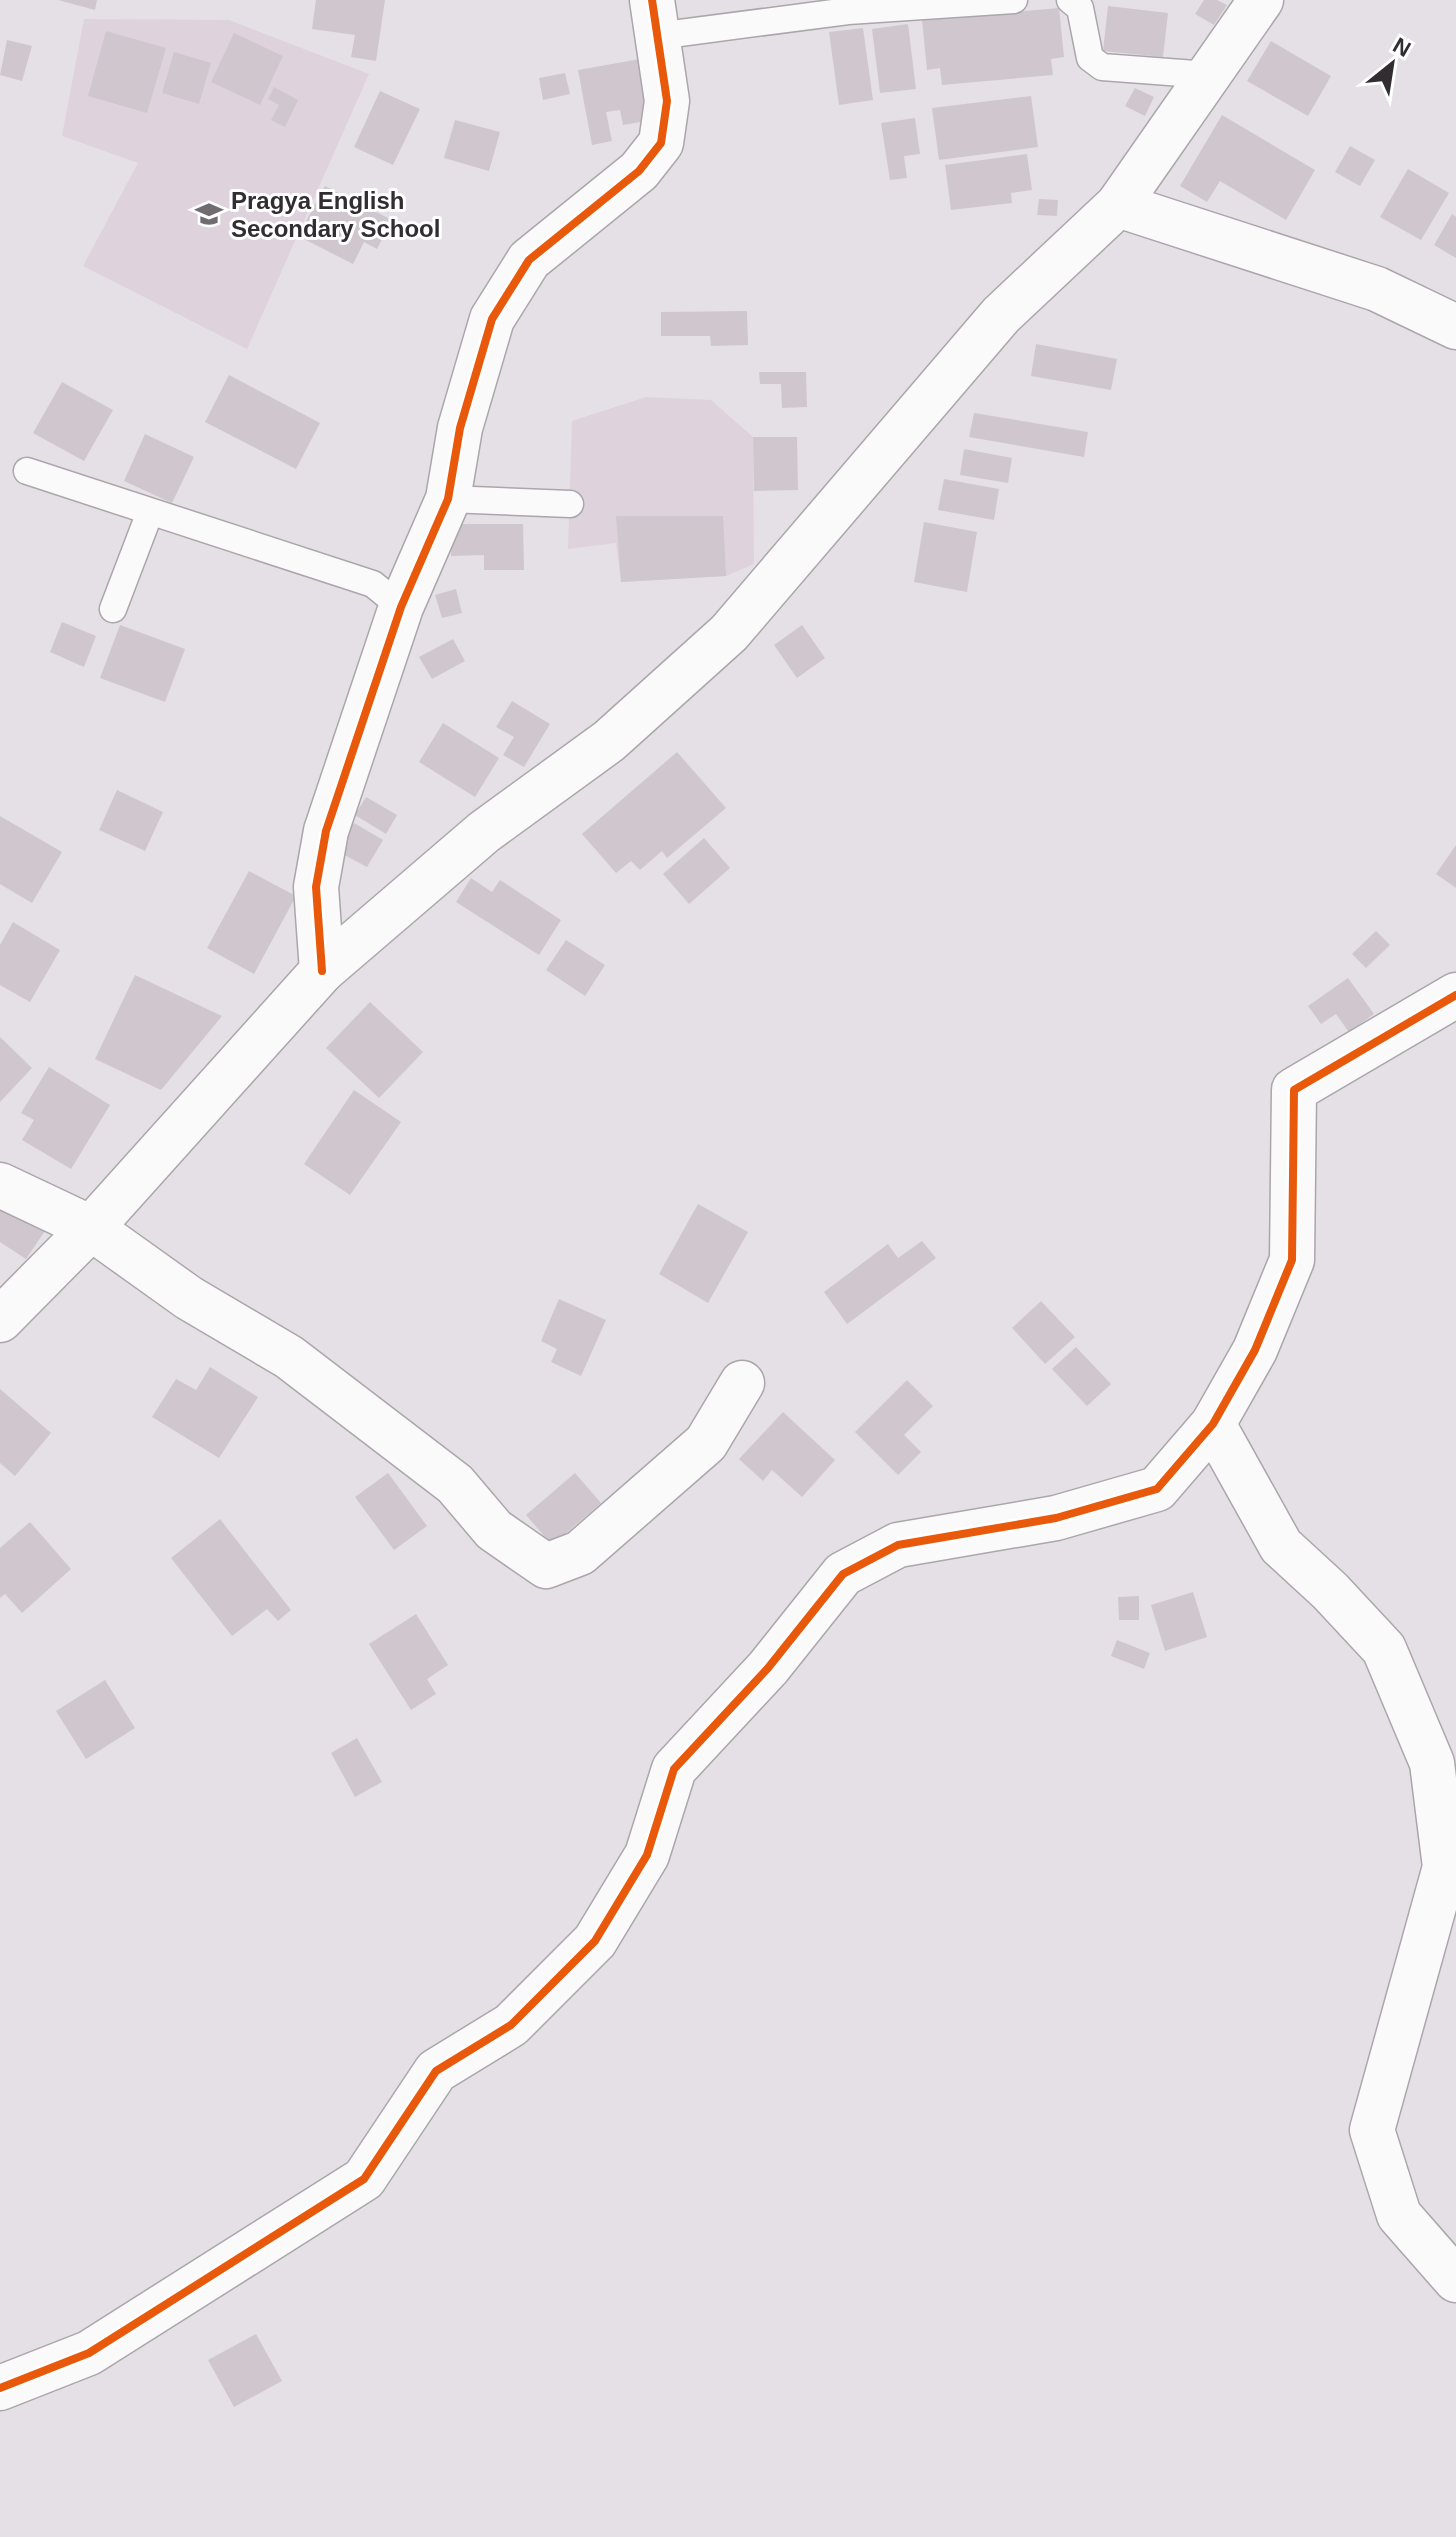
<svg xmlns="http://www.w3.org/2000/svg" width="1456" height="2537" viewBox="0 0 1456 2537" font-family="Arial,sans-serif">
  <rect width="100%" height="100%" fill="#e5e0e5"/>
  <g fill="#ded2dd">
    <path d="M84,19l145,1 140,54 -122,275 -164,-83 55,-103 -76,-27z"/>
    <path d="M646,397l65,3 42,37 1,127 -28,12 -105,6 -5,-39 -48,6 4,-128z"/>
  </g>
  <g fill="#d0c7ce">
    <path d="M58,0h39l-2,10z"/>
    <path d="M316,0h69l-9,61 -25,-4 4,-22 -43,-6z"/>
    <path d="M1204,0h13l10,5 -13,20 -19,-11z"/>
    <path d="M1108,6l60,7 -5,44 -60,-6z"/>
    <path d="M1059,8l5,49 -13,2 2,16 -111,10 -2,-17 -13,2 -5,-50z"/>
    <path d="M908,24l8,65 -36,4 -8,-64z"/>
    <path d="M863,28l10,72 -34,5 -10,-73z"/>
    <path d="M106,31l60,17 -19,65 -59,-17z"/>
    <path d="M234,33l49,23 -23,49 -49,-23z"/>
    <path d="M7,40l25,6 -10,35 -22,-6z"/>
    <path d="M1271,41l60,35 -23,40 -61,-35z"/>
    <path d="M174,52l37,11 -12,41 -37,-11z"/>
    <path d="M640,59l12,61 -29,5 -3,-15 -14,2 6,29 -20,4 -14,-75z"/>
    <path d="M565,73l5,21 -27,6 -4,-22z"/>
    <path d="M274,87l24,13 -13,27 -14,-7 8,-15 -11,-6z"/>
    <path d="M1135,88l19,9 -9,19 -20,-10z"/>
    <path d="M380,91l40,18 -27,56 -39,-18z"/>
    <path d="M1031,96l7,51 -99,13 -7,-52z"/>
    <path d="M1222,115l93,55 -29,50 -66,-39 -13,21 -27,-16z"/>
    <path d="M915,118l5,36 -16,2 3,22 -17,2 -9,-57z"/>
    <path d="M455,120l45,12 -11,39 -45,-13z"/>
    <path d="M1350,146l25,14 -15,26 -25,-14z"/>
    <path d="M1027,154l5,36 -21,3 1,10 -61,7 -6,-45z"/>
    <path d="M1408,169l41,24 -28,47 -41,-23z"/>
    <path d="M325,186l67,34 -15,29 -13,-7 -11,22 -55,-28z"/>
    <path d="M1039,199l19,1 -1,16 -20,-1z"/>
    <path d="M1452,214l4,3v41l-22,-13z"/>
    <path d="M747,311l1,34 -37,1 -1,-10h-49v-24z"/>
    <path d="M1036,344l81,15 -6,31 -80,-14z"/>
    <path d="M759,372h47l1,35 -25,1 -1,-24h-21z"/>
    <path d="M229,375l91,48 -24,46 -91,-47z"/>
    <path d="M62,382l51,28 -29,51 -51,-28z"/>
    <path d="M974,413l114,19 -4,25 -115,-20z"/>
    <path d="M145,434l49,23 -22,46 -48,-22z"/>
    <path d="M753,437h44l1,53 -44,1z"/>
    <path d="M964,449l48,9 -4,25 -48,-8z"/>
    <path d="M944,479l55,10 -5,31 -56,-10z"/>
    <path d="M616,516h107l3,60 -105,6z"/>
    <path d="M924,522l53,10 -10,60 -53,-10z"/>
    <path d="M452,524h71l1,46h-40v-15l-33,1z"/>
    <path d="M456,589l6,24 -20,5 -7,-23z"/>
    <path d="M62,622l34,14 -12,31 -34,-15z"/>
    <path d="M120,625l65,24 -20,53 -65,-24z"/>
    <path d="M802,625l23,33 -28,20 -23,-33z"/>
    <path d="M453,639l12,22 -33,18 -13,-22z"/>
    <path d="M512,701l38,23 -26,43 -21,-12 11,-18 -18,-10z"/>
    <path d="M443,723l56,35 -24,39 -56,-35z"/>
    <path d="M677,752l49,56 -59,50 -5,-7 -22,19 -9,-9 -15,12 -34,-39z"/>
    <path d="M117,790l46,22 -18,39 -46,-21z"/>
    <path d="M366,797l31,18 -11,19 -31,-19z"/>
    <path d="M0,816l62,36 -30,51 -32,-19z"/>
    <path d="M354,823l29,17 -16,27 -30,-16z"/>
    <path d="M704,838l26,30 -41,36 -26,-30z"/>
    <path d="M1456,845v43l-20,-14z"/>
    <path d="M249,871l47,25 -42,78 -47,-26z"/>
    <path d="M471,878l21,14 8,-12 61,40 -22,35 -83,-53z"/>
    <path d="M13,922l47,28 -30,52 -30,-17v-40z"/>
    <path d="M1376,931l14,14 -24,23 -14,-14z"/>
    <path d="M566,940l39,25 -20,31 -39,-26z"/>
    <path d="M135,975l87,41 -61,74 -66,-31z"/>
    <path d="M1348,978l26,36 -25,18 -13,-18 -15,10 -13,-18z"/>
    <path d="M370,1002l53,50 -44,46 -53,-50z"/>
    <path d="M0,1037l32,31 -32,34z"/>
    <path d="M49,1067l61,38 -39,64 -49,-29 12,-20 -13,-7z"/>
    <path d="M354,1090l47,32 -51,73 -46,-31z"/>
    <path d="M0,1193l49,32 -23,34 -26,-17z"/>
    <path d="M698,1204l50,28 -40,71 -49,-29z"/>
    <path d="M922,1241l14,17 -89,66 -23,-32 64,-48 10,14z"/>
    <path d="M559,1299l47,21 -25,56 -30,-14 6,-13 -16,-8z"/>
    <path d="M1041,1301l34,36 -30,27 -33,-36z"/>
    <path d="M1076,1347l35,37 -24,22 -35,-37z"/>
    <path d="M210,1367l48,30 -39,61 -67,-41 24,-38 20,11z"/>
    <path d="M907,1380l26,26 -29,29 17,17 -23,23 -43,-43z"/>
    <path d="M0,1389l51,44 -36,43 -15,-13z"/>
    <path d="M783,1412l52,48 -33,37 -30,-27 -9,11 -24,-22z"/>
    <path d="M388,1473l39,53 -33,24 -39,-53z"/>
    <path d="M575,1473l26,30 -49,42 -26,-30z"/>
    <path d="M220,1519l71,91 -13,11 -11,-12 -35,27 -61,-78z"/>
    <path d="M30,1522l41,47 -49,44 -17,-19 -5,4v-50z"/>
    <path d="M1193,1592l14,45 -42,14 -14,-46z"/>
    <path d="M1139,1596v24h-20l-1,-23z"/>
    <path d="M416,1614l32,51 -21,14 9,15 -25,16 -42,-66z"/>
    <path d="M1117,1640l33,13 -6,16 -33,-13z"/>
    <path d="M105,1680l30,48 -49,31 -30,-48z"/>
    <path d="M357,1738l25,44 -27,15 -24,-44z"/>
    <path d="M256,2334l26,47 -48,26 -26,-47z"/>
  </g>
  <g fill="none" stroke-linecap="round" stroke-linejoin="round">
    <g stroke="#aaa6aa" stroke-width="29">
      <g id="service">
        <path d="M1070,0l10,8 10,50 12,9 107,8"/>
        <path d="M657,36l191,-25 166,-11"/>
        <path d="M27,471l346,113 28,23"/>
        <path d="M448,499l122,5"/>
        <path d="M113,609l37,-97"/>
      </g>
    </g>
    <g stroke="#aaa6aa" stroke-width="47">
      <g id="minor">
        <path d="M1118,205l259,84 79,38"/>
        <path d="M322,971l-6,-84 10,-56 75,-224 47,-108 12,-71 32,-109 37,-59 110,-89 22,-28 6,-42 -15,-101"/>
        <path d="M0,1185l91,43 98,70 100,59 166,127 39,46 52,36 34,-13 126,-110 36,-60"/>
        <path d="M1213,1424l68,122 49,45 54,58 48,114 13,104 -73,263 27,85 57,65"/>
        <path d="M0,2388l89,-35 275,-174 72,-108 75,-46 84,-84 52,-86 27,-86 94,-101 75,-94 55,-29 158,-27 101,-29 56,-65 42,-74 37,-90 2,-170 162,-95"/>
      </g>
    </g>
    <g stroke="#aaa6aa" stroke-width="47">
      <path id="secondary" d="M0,1320l91,-92 231,-257 162,-139 125,-91 120,-108 272,-318 117,-110 143,-205"/>
    </g>
    <use href="#service" stroke="#fbfafb" stroke-width="26"/>
    <use href="#minor" stroke="#fbfafb" stroke-width="44"/>
    <use href="#secondary" stroke="#fbfafb" stroke-width="44"/>
    <g stroke="#fff" stroke-width="13">
      <g id="cycleway">
        <path d="M322,971l-6,-84 10,-56 75,-224 47,-108 12,-71 32,-109 37,-59 110,-89 22,-28 6,-42 -15,-101"/>
        <path d="M0,2388l89,-35 275,-174 72,-108 75,-46 84,-84 52,-86 27,-86 94,-101 75,-94 55,-29 158,-27 101,-29 56,-65 42,-74 37,-90 2,-170 162,-95"/>
      </g>
    </g>
    <use href="#cycleway" stroke="#e8590c" stroke-width="8"/>
  </g>
  <defs>
    <g id="school-bare" transform="scale(2.16)"><path d="M0-5L7-2L0 1L-7-2ZM-4 1L0 2.5L4 1V4Q0 6-4 4Z" fill="#716c70" stroke="#fff" stroke-width="2.5" paint-order="stroke"/></g>
  </defs>
  <g fill-rule="evenodd">
    <use href="#school-bare" x="209" y="214"/>
  </g>
  <g text-anchor="middle" dominant-baseline="central" stroke-width="6" stroke-linejoin="round" paint-order="stroke">
    <g font-size="24" font-weight="bold" fill="#322d31" stroke="#fff" text-anchor="start">
      <text x="231" y="200">Pragya English<tspan x="231" dy="28">Secondary School</tspan></text>
    </g>
  </g>
  <g transform="translate(1392 64) rotate(30)" stroke="#ffffff" stroke-width="6" paint-order="stroke">
  <path d="M0-6L14 30L0 20L-14 30Z" fill="#322d31"/>
  <text y="-12" font-size="22" font-weight="bold" text-anchor="middle" fill="#322d31">N</text>
  </g>
</svg>
